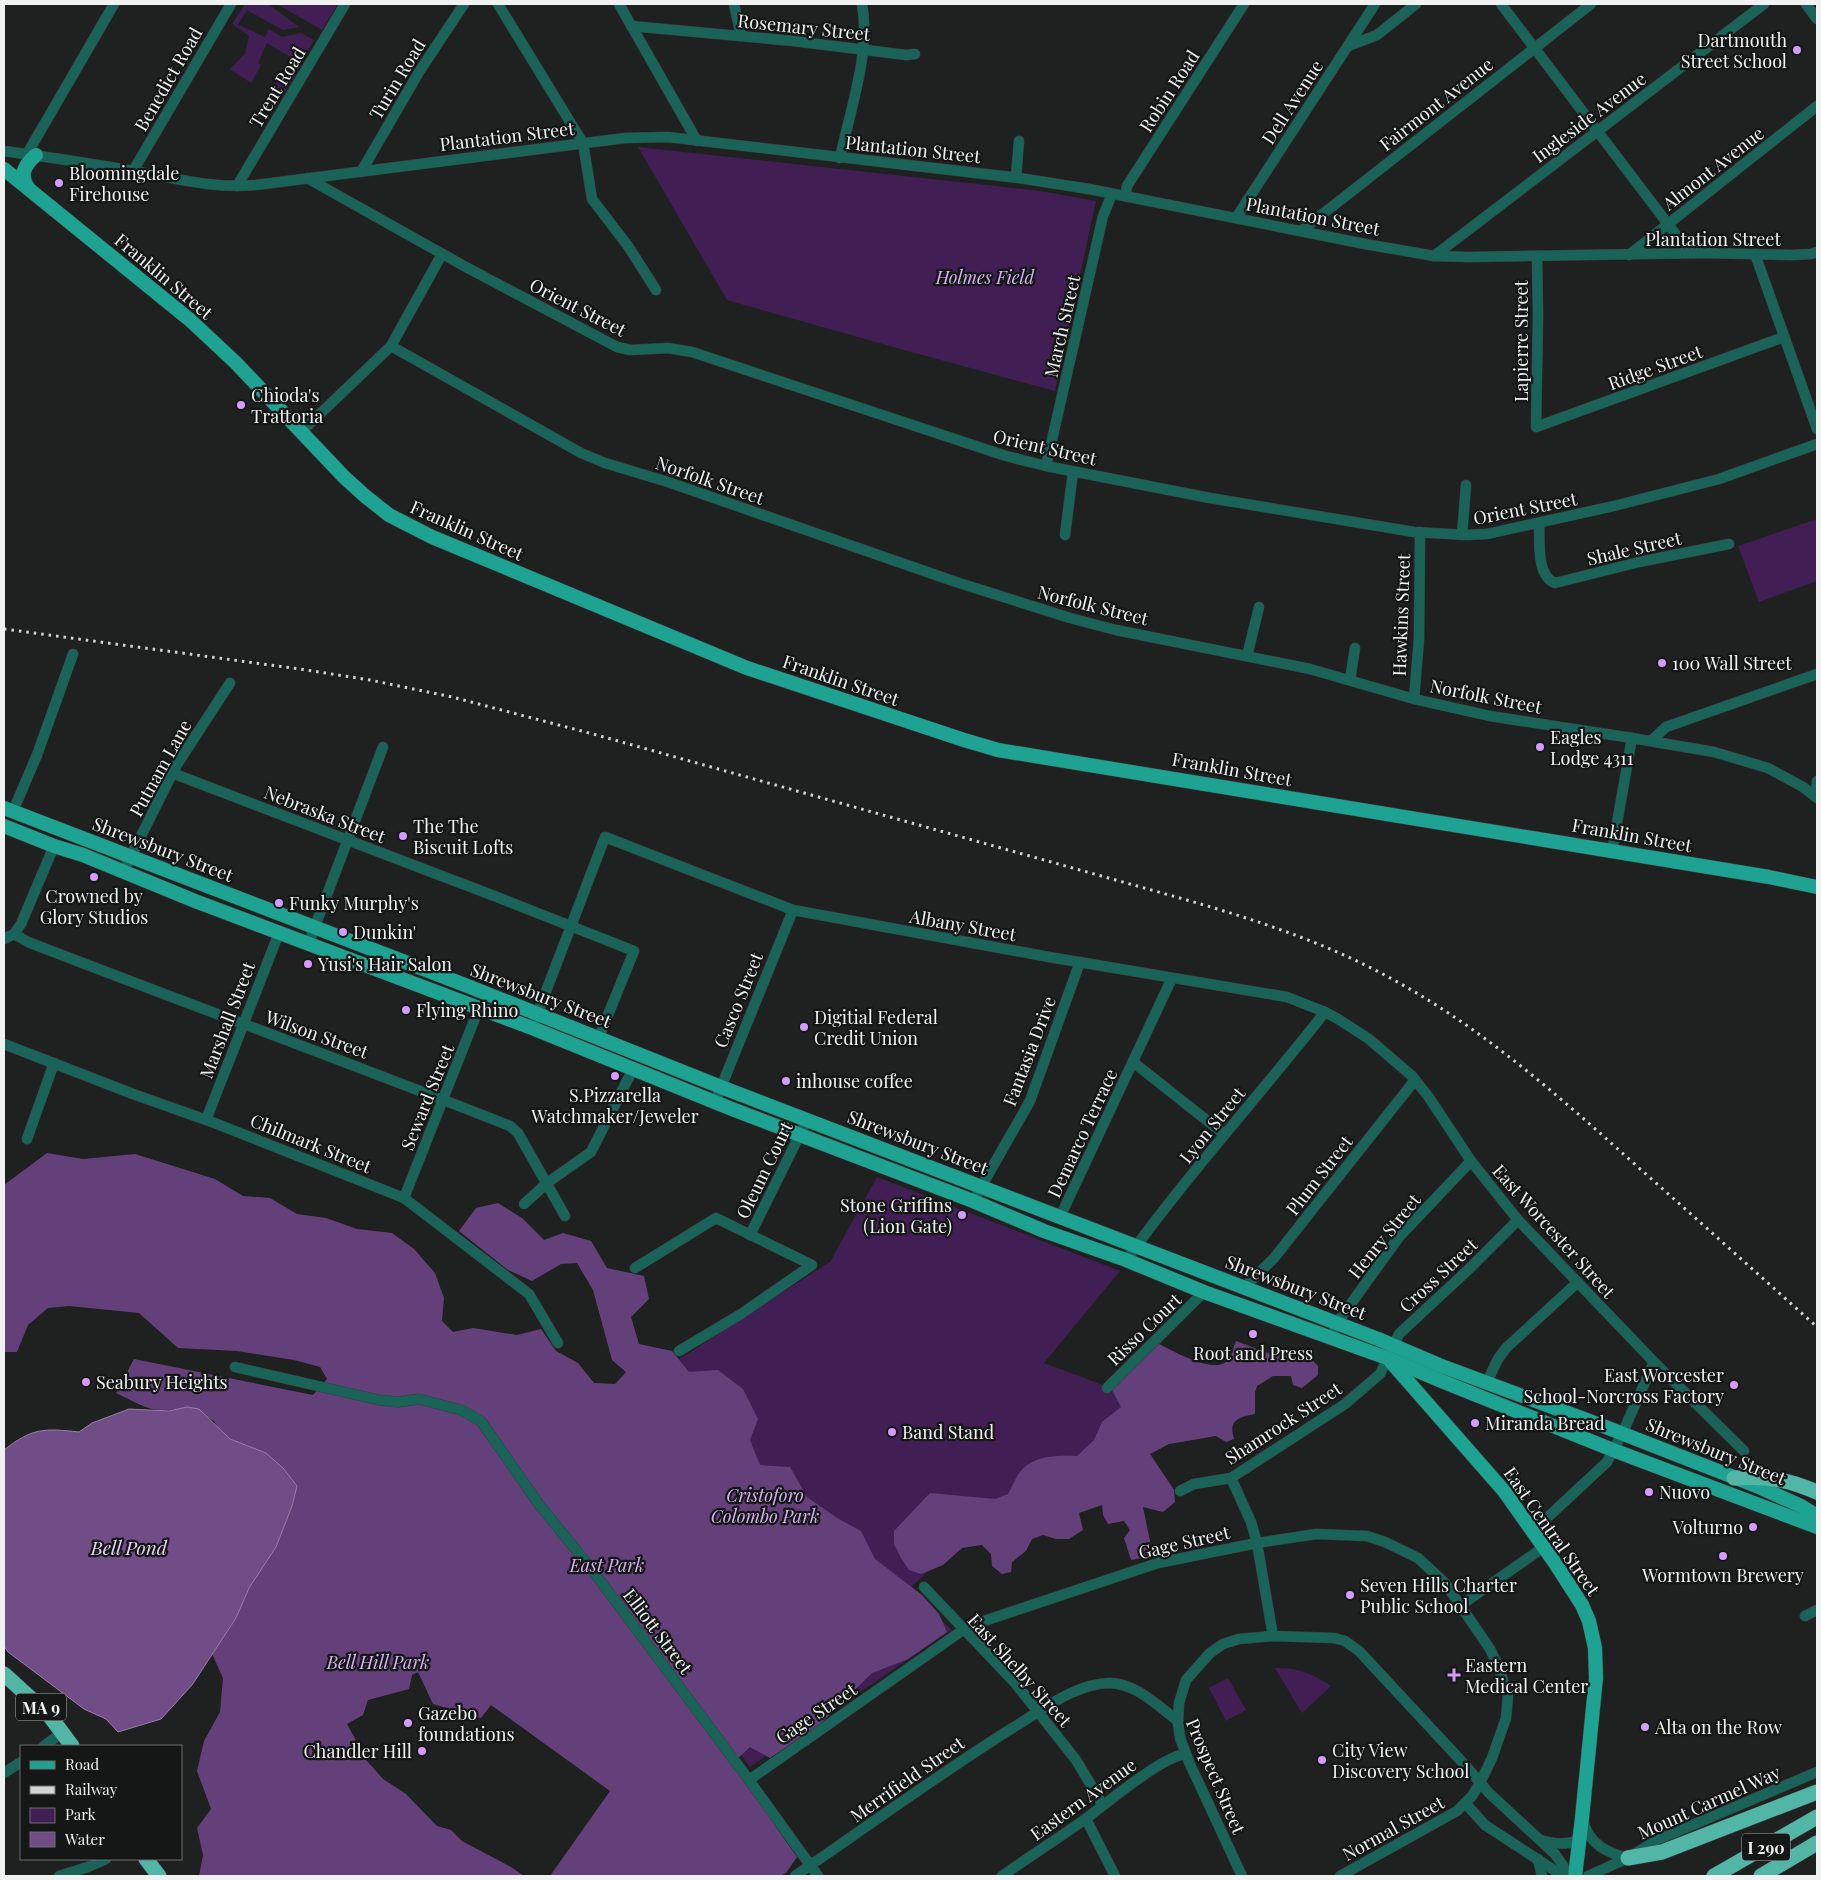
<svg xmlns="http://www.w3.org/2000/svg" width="1821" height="1880" viewBox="0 0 1821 1880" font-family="'Playfair Display',serif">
  <rect width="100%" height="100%" fill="#1e2120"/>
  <g fill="#411f54">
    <path d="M245,4h23l31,23 -16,3 -36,-20 -10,16 2,-1 26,12 4,-8 13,8 19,-4 13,7 -14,23 -33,-20 -9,20 3,2 -10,18 -21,-14 15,-15 4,-18 -17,-12z"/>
    <path d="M277,4h61l-16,26z"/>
    <path d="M286,70l10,5 -15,24 -13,-6 9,-13h3z"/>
    <path d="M638,147l402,44 56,10 -41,190 -158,-43 -170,-48z"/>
    <path d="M1817,519v62l-58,21 -21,-56z"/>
    <path d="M877,1177l243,94 -76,92 67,25 100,-22 -14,73 -28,5 -19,10 24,36 -16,9 -39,-5 -154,44 -54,49 40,43 -201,137 -231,-309 131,-80 180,-116z"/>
    <path d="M1275,1668c22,-1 38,6 56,18l-29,27z"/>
    <path d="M1228,1678l18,32 -20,11 -17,-33z"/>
  </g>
  <g fill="#64407a">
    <path d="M47,1153l36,6 52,-5 80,25 28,17 27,2 27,16 29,4 31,11 35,4 22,16 21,24 9,25 -2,23 11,11 20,-4 44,7 24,-6 15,22 22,12 16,20 21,1 11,-12 -14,-12 -19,-70 -16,-27 -16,1 -29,17 -24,-11 -49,-39 17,-23 22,-5 24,15 22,22 19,-7 28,8 16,27 37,8 5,23 -18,18 8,27 33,7 17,21 29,-2 25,19 15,30 -8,21 10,25 30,2 17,30 30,21 24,13 14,28 47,36 17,19 8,18 -39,27 -36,14 -52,51 -50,34 -20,-11 -14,13 40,67 21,30 -11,16 -6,3h-230l60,-85 -119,-86 -10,13 -48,-14 -15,-32 -6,3 -3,14 -41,11 -5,15 -16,9 20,37 16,18 23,15 31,32 14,4 11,11 49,26 13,9h-325l4,-21 -6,-27 14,-19 -14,-38 7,-30 16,-29 3,-34 -11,-24 24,-36 13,-30 27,-41 16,-41 5,-20 -31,-33 -36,-14 -11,-10 -5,-8 -27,-14c-34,8 -41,0 -71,-14l18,-34 179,36 14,-16 -7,-12 -26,-7 -57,-9 -59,-3 -39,-35 -70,-7 -21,2 -20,17 -11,27h-13v-167z"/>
    <path d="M1236,1341l40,15 11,-4 25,8 6,6v9l-16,13 -9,-3 -2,-9h-18l-16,10 -2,6v22c-16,3 -27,6 -21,25l-8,3 -10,-6 -47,8 -19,10 24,36 1,12 -12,10 -20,-5 10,49 -22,4 -7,-22 6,-8 -6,-9 -16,3 -5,-9 -1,-10 -23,8 4,17 -14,9h-13l-13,-4 -11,4 -6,12 -14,11 -1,10 -9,2 -10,-8 -1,-12 -9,-9 -20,3 -19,17 -22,9 -12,-4 -8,-12 -7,-14v-13l36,-38 65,6 13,-5c4,-7 7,-15 12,-22 13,-17 38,-17 57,-16l17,-16 8,-18 19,-15 -10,-19 46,-45c15,7 59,34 72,16 3,-4 5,-13 7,-18z"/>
  </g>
  <path fill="#714d88" stroke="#977ea8" d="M187,1407l12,2 31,30 36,14 17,15 14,18 -5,20 -16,41 -27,41 -13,30 -44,67 -31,34 -43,13 -12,-13 -22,-10 -76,-57 -4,-6v-196c28,-22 40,-22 75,-18l13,-9 37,-14 40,2z"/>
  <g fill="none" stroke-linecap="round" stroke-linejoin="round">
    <g stroke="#3b3e3d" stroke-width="11">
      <g id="minor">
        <path d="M498,4l85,139 9,56 36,47 28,44"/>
        <path d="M619,4l78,137"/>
        <path d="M734,4l7,32"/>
        <path d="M1501,4l189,249"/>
        <path d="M1806,4l11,15"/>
        <path d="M631,26l162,15 113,14 9,-1"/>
        <path d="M1348,46l29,-11 39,-31"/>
        <path d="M4,151c43,6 86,12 129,20 41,7 81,18 123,14l369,-47 43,-1 351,41 70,11 276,55 69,12 35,1 236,-4 87,2 19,-1 6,-2"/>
        <path d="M27,154l87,-150"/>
        <path d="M840,158c10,-48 31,-106 22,-154"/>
        <path d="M133,171l98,-167"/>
        <path d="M361,172l58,-100 45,-68"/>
        <path d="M1016,177l3,-36"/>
        <path d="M307,178l157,88 153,81 14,3 37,-2 24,4 314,104 40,10 164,32 204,34 53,3 20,-1 127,-28 105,-27 98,-35"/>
        <path d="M237,186l108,-182"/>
        <path d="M1125,196l2,-10 117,-182"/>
        <path d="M1236,218l139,-214"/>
        <path d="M1301,231l290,-227"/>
        <path d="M1755,254l62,175"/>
        <path d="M1629,255l188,-149"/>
        <path d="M1434,256l330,-252"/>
        <path d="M1537,256l1,60 -2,111 248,-90"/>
        <path d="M391,346l190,107 24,10 63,19 288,100 114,36 46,12 194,39 104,30 76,17 142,22 82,14 54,16 35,19 14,11"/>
        <path d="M302,431l89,-85 51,-92"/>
        <path d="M1046,466l57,-250 9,-22"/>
        <path d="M1539,523c1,18 -3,53 16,60l84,-21 90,-18"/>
        <path d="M1065,535l8,-63"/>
        <path d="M1462,535l4,-50"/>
        <path d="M1247,656l12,-49"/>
        <path d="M1350,680l5,-32"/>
        <path d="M1414,699l5,-60 1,-107"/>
        <path d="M1651,741l15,-14 151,-53"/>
        <path d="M172,773l325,124 137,54 -35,86"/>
        <path d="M1816,797l1,-16"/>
        <path d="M13,811l24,-56 36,-101"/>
        <path d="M1612,851l20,-113"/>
        <path d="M123,872l53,-106 54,-83"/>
        <path d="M14,934l14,8c160,62 322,121 482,184l8,7 47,83"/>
        <path d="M4,939l10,-5 7,-10 33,-78"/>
        <path d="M309,942l74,-195"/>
        <path d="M532,1028l73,-191 188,73 256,47 238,40 38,15 13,7 31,20 43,37 16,20 43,65 47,59 136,142 90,89"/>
        <path d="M4,1044l129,50 79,28 192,76 125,96 29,49"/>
        <path d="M1133,1062l91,72"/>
        <path d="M715,1102l78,-192"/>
        <path d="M206,1120l73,-187"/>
        <path d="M27,1139l27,-76"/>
        <path d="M404,1198l75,-190"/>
        <path d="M973,1201l57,-100 50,-139"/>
        <path d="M524,1204l23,-21 44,-31 42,-83"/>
        <path d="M1060,1217l112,-239"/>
        <path d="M750,1235l57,-115"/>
        <path d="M1126,1260c62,-86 134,-165 199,-248"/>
        <path d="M635,1268l81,-50 96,47 -71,49 -62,37"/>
        <path d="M1245,1287l29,-29 141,-178"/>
        <path d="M1331,1338l6,-15 62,-86 72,-76"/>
        <path d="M235,1367l144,33 19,2 21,-3 42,11 20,11 57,82 55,68 156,209 69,96"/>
        <path d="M1487,1382l11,-23 8,-11 72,-66"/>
        <path d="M1107,1388l97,-96"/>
        <path d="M1231,1478l20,44 6,21 16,93"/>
        <path d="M1180,1491l14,-7 37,-6 114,-74 35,-30 19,-40 70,-65 49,-49"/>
        <path d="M1533,1531l74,-69 15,-28 32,-72"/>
        <path d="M924,1587l92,97 60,76 27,45"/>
        <path d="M1461,1605l83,-58"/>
        <path d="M1805,1616l12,-6"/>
        <path d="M44,1746l19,-14"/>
        <path d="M4,1773l17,-11"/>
        <path d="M749,1780l214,-150 9,-5 186,-62 99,-20 59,-9 51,2 18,6 33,16 27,25 45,66 9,19 9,28 -2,22 -14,40 -12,25 -8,13 -15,15 -117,65"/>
        <path d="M1466,1804l19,21 78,51"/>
        <path d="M1086,1819l29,57"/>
        <path d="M1583,1821c6,23 24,32 45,37"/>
        <path d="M1541,1840c14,4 25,5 39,0"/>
        <path d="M1538,1859l4,17"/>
        <path d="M59,1876l29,-9 18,-8"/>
        <path d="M795,1876c73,-50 144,-102 219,-149 29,-17 60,-43 95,-44 27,0 49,23 69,38"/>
        <path d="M1002,1876c27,-19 55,-37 82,-56 22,-16 78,-64 102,-66"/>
        <path d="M1242,1876l-53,-114 -9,-24 -2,-15 1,-20 7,-23 24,-27 13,-9 16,-5 34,-3 61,2 11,3 14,10 106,114 24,28 66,61 15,22"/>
        <path d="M1588,1876l40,-18 29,-18 160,-68"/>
      </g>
    </g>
    <g stroke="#3b3e3d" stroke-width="15">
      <g id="major">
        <path d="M4,169l186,151 46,43 108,114 21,19 24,19 43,22 315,131 217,72 34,10 771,127 48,10"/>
        <path d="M29,189c-10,-13 -5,-24 7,-34"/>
        <path d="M4,808l461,177 256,102 657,252 61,26 164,61 156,61 42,19 16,10"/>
        <path d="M4,826l50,20 29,9 112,46 337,127 200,81 241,92 71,30 82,29 78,32 183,66 57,24 169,68 204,77"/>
        <path d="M1391,1362l113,129 51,72 27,42 7,16 6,27 1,30 -14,140 -7,58"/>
      </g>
    </g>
    <g stroke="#3b3e3d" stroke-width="16">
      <g id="highway">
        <path d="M1734,1478c34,-2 52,1 83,14"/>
        <path d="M4,1674l45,41 23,31"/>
        <path d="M1628,1858l34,-6 155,-60"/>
        <path d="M146,1859l13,17"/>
        <path d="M1714,1876l103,-59"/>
        <path d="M1761,1876l56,-33"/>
      </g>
    </g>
    <use href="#minor" stroke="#1a6359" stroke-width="10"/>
    <use href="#major" stroke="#1ea291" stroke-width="14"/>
    <use href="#highway" stroke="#52b6a6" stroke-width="15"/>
    <path stroke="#d3d5d5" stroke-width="3" stroke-dasharray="2.5 5" stroke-linecap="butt" d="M4,629l296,40 70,11 82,17 141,37 587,164c73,21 145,44 212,81 92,50 169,119 247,189 60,53 119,106 178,159"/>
  </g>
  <g fill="#d59bfa" stroke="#151717" stroke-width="2">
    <circle cx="1797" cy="50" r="5"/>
    <circle cx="59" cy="183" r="5"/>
    <circle cx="241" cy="405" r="5"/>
    <circle cx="1662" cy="663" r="5"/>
    <circle cx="1540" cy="747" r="5"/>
    <circle cx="403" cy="836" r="5"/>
    <circle cx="94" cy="877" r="5"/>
    <circle cx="279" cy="903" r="5"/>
    <circle cx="343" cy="932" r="5"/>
    <circle cx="308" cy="964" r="5"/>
    <circle cx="406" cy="1010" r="5"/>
    <circle cx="804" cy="1027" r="5"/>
    <circle cx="615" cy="1076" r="5"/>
    <circle cx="786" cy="1081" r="5"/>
    <circle cx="962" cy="1215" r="5"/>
    <circle cx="1253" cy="1334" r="5"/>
    <circle cx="86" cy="1382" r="5"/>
    <circle cx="1734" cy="1385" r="5"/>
    <circle cx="1475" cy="1423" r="5"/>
    <circle cx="892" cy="1432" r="5"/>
    <circle cx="1649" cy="1492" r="5"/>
    <circle cx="1753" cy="1527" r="5"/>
    <circle cx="1723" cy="1556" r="5"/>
    <circle cx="1350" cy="1595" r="5"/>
    <path d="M1451.5 1667.5h5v5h5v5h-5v5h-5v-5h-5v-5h5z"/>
    <circle cx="408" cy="1723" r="5"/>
    <circle cx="1645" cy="1727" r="5"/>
    <circle cx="422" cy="1751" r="5"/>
    <circle cx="1322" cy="1760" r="5"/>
  </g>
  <g text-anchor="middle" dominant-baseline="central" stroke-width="4.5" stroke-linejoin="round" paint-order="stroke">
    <g fill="#151717" stroke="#aeb0b0" stroke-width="1">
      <rect x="16" y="1693.5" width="50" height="27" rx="4"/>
      <rect x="1742" y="1833.5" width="48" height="27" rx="4"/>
    </g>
    <g font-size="16" font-weight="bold" fill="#f0f2f2">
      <text x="41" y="1707">MA 9</text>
      <text x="1766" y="1847">I 290</text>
    </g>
    <g font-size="18" fill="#f0f2f2" stroke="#151717">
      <text transform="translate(804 27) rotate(6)">Rosemary Street</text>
      <text transform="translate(168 79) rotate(-60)">Benedict Road</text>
      <text transform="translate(397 79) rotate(-59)">Turin Road</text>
      <text transform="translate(277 87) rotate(-59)">Trent Road</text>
      <text transform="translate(1169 91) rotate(-57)">Robin Road</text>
      <text transform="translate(1292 102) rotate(-57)">Dell Avenue</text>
      <text transform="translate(1436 104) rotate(-38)">Fairmont Avenue</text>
      <text transform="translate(1589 117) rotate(-37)">Ingleside Avenue</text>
      <text transform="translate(507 136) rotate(-7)">Plantation Street</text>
      <text transform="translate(913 149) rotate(6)">Plantation Street</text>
      <text transform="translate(1713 168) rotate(-38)">Almont Avenue</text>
      <text transform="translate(1313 216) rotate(11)">Plantation Street</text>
      <text x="1713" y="239">Plantation Street</text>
      <text transform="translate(164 276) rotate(40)">Franklin Street</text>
      <text transform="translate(578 307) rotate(27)">Orient Street</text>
      <text transform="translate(1062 326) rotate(-77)">March Street</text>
      <text transform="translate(1521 341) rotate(-90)">Lapierre Street</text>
      <text transform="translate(1655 367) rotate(-20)">Ridge Street</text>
      <text transform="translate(1045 447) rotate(13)">Orient Street</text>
      <text transform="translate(710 480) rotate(19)">Norfolk Street</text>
      <text transform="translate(1525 508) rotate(-11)">Orient Street</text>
      <text transform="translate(467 530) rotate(24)">Franklin Street</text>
      <text transform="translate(1634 548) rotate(-13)">Shale Street</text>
      <text transform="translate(1093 605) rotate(14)">Norfolk Street</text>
      <text transform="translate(1401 615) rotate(-88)">Hawkins Street</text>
      <text transform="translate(841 680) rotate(19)">Franklin Street</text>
      <text transform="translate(1486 696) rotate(11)">Norfolk Street</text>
      <text transform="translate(160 768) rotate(-61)">Putnam Lane</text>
      <text transform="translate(1232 769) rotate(10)">Franklin Street</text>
      <text transform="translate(325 814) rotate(21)">Nebraska Street</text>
      <text transform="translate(1632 835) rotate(10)">Franklin Street</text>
      <text transform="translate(163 849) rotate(21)">Shrewsbury Street</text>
      <text transform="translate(963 925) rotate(10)">Albany Street</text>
      <text transform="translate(541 995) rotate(21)">Shrewsbury Street</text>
      <text transform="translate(738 1000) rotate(-68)">Casco Street</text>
      <text transform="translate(227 1020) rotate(-69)">Marshall Street</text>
      <text transform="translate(317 1034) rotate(20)">Wilson Street</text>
      <text transform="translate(1029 1051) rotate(-69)">Fantasia Drive</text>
      <text transform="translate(427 1097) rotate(-68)">Seward Street</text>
      <text transform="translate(1212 1125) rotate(-51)">Lyon Street</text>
      <text transform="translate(1082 1133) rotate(-65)">Demarco Terrace</text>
      <text transform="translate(918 1142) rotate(21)">Shrewsbury Street</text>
      <text transform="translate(311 1143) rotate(22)">Chilmark Street</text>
      <text transform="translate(764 1170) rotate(-64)">Oleum Court</text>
      <text transform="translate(1319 1175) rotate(-52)">Plum Street</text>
      <text transform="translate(1554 1231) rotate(48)">East Worcester Street</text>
      <text transform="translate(1384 1236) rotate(-51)">Henry Street</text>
      <text transform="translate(1438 1275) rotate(-43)">Cross Street</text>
      <text transform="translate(1296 1287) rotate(21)">Shrewsbury Street</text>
      <text transform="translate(1144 1329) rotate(-44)">Risso Court</text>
      <text transform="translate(1283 1423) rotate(-33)">Shamrock Street</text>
      <text transform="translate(1716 1451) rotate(22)">Shrewsbury Street</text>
      <text transform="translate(1552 1531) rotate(55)">East Central Street</text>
      <text transform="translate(1184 1542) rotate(-13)">Gage Street</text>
      <text transform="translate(658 1631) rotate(53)">Elliott Street</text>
      <text transform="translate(1020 1670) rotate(48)">East Shelby Street</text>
      <text transform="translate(816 1713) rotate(-34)">Gage Street</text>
      <text transform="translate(1216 1776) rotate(67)">Prospect Street</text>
      <text transform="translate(907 1779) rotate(-35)">Merrifield Street</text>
      <text transform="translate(1083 1799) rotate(-36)">Eastern Avenue</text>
      <text transform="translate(1709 1802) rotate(-24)">Mount Carmel Way</text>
      <text transform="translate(1393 1828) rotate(-29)">Normal Street</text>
    </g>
    <g font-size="18" fill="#f0f2f2" stroke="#151717" text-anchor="start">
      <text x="1787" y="40" text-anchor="end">Dartmouth<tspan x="1787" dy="21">Street School</tspan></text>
      <text x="69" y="173">Bloomingdale<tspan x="69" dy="21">Firehouse</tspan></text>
      <text x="251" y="395">Chioda's<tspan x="251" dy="21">Trattoria</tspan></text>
      <text x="1672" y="663">100 Wall Street</text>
      <text x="1550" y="737">Eagles<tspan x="1550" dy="21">Lodge 4311</tspan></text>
      <text x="413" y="826">The The<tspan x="413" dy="21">Biscuit Lofts</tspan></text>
      <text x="94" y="896" text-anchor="middle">Crowned by<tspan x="94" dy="21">Glory Studios</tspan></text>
      <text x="289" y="903">Funky Murphy's</text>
      <text x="353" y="932">Dunkin'</text>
      <text x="318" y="964">Yusi's Hair Salon</text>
      <text x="416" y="1010">Flying Rhino</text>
      <text x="814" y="1017">Digitial Federal<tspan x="814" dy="21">Credit Union</tspan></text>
      <text x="796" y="1081">inhouse coffee</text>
      <text x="615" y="1095" text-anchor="middle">S.Pizzarella<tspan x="615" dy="21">Watchmaker/Jeweler</tspan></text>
      <text x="952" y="1205" text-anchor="end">Stone Griffins<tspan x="952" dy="21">(Lion Gate)</tspan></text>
      <text x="1253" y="1353" text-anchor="middle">Root and Press</text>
      <text x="1724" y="1375" text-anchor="end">East Worcester<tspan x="1724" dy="21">School-Norcross Factory</tspan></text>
      <text x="96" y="1382">Seabury Heights</text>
      <text x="1485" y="1423">Miranda Bread</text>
      <text x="902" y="1432">Band Stand</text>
      <text x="1659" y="1492">Nuovo</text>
      <text x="1743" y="1527" text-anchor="end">Volturno</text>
      <text x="1723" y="1575" text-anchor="middle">Wormtown Brewery</text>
      <text x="1360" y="1585">Seven Hills Charter<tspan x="1360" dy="21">Public School</tspan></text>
      <text x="1465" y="1665">Eastern<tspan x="1465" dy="21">Medical Center</tspan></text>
      <text x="418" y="1713">Gazebo<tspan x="418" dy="21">foundations</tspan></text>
      <text x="1655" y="1727">Alta on the Row</text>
      <text x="1332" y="1750">City View<tspan x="1332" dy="21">Discovery School</tspan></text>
      <text x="412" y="1751" text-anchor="end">Chandler Hill</text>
    </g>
    <g font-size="18" font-style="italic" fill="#d8aff3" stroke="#151717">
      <text x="985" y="277">Holmes Field</text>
      <text x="765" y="1495">Cristoforo<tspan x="765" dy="21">Colombo Park</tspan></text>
      <text x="607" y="1565">East Park</text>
      <text x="378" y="1662">Bell Hill Park</text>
    </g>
    <g font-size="19" font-style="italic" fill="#e7d3f6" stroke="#151717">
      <text x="129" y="1547">Bell Pond</text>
    </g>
  </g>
  <rect width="1821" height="1880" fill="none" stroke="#f0f2f2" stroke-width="10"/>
  <rect x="20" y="1745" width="162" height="115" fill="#151717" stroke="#6d6f6f"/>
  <rect x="30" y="1761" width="25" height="8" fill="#1ea291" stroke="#6d6f6f"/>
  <text x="65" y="1770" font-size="15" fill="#f0f2f2">Road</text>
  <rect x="30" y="1786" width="25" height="8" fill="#d3d5d5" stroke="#6d6f6f"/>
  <text x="65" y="1795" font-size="15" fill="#f0f2f2">Railway</text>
  <rect x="30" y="1808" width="25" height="15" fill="#411f54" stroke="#6d6f6f"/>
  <text x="65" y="1820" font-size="15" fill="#f0f2f2">Park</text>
  <rect x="30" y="1832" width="25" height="15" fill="#714d88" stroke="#6d6f6f"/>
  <text x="65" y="1845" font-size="15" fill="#f0f2f2">Water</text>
</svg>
